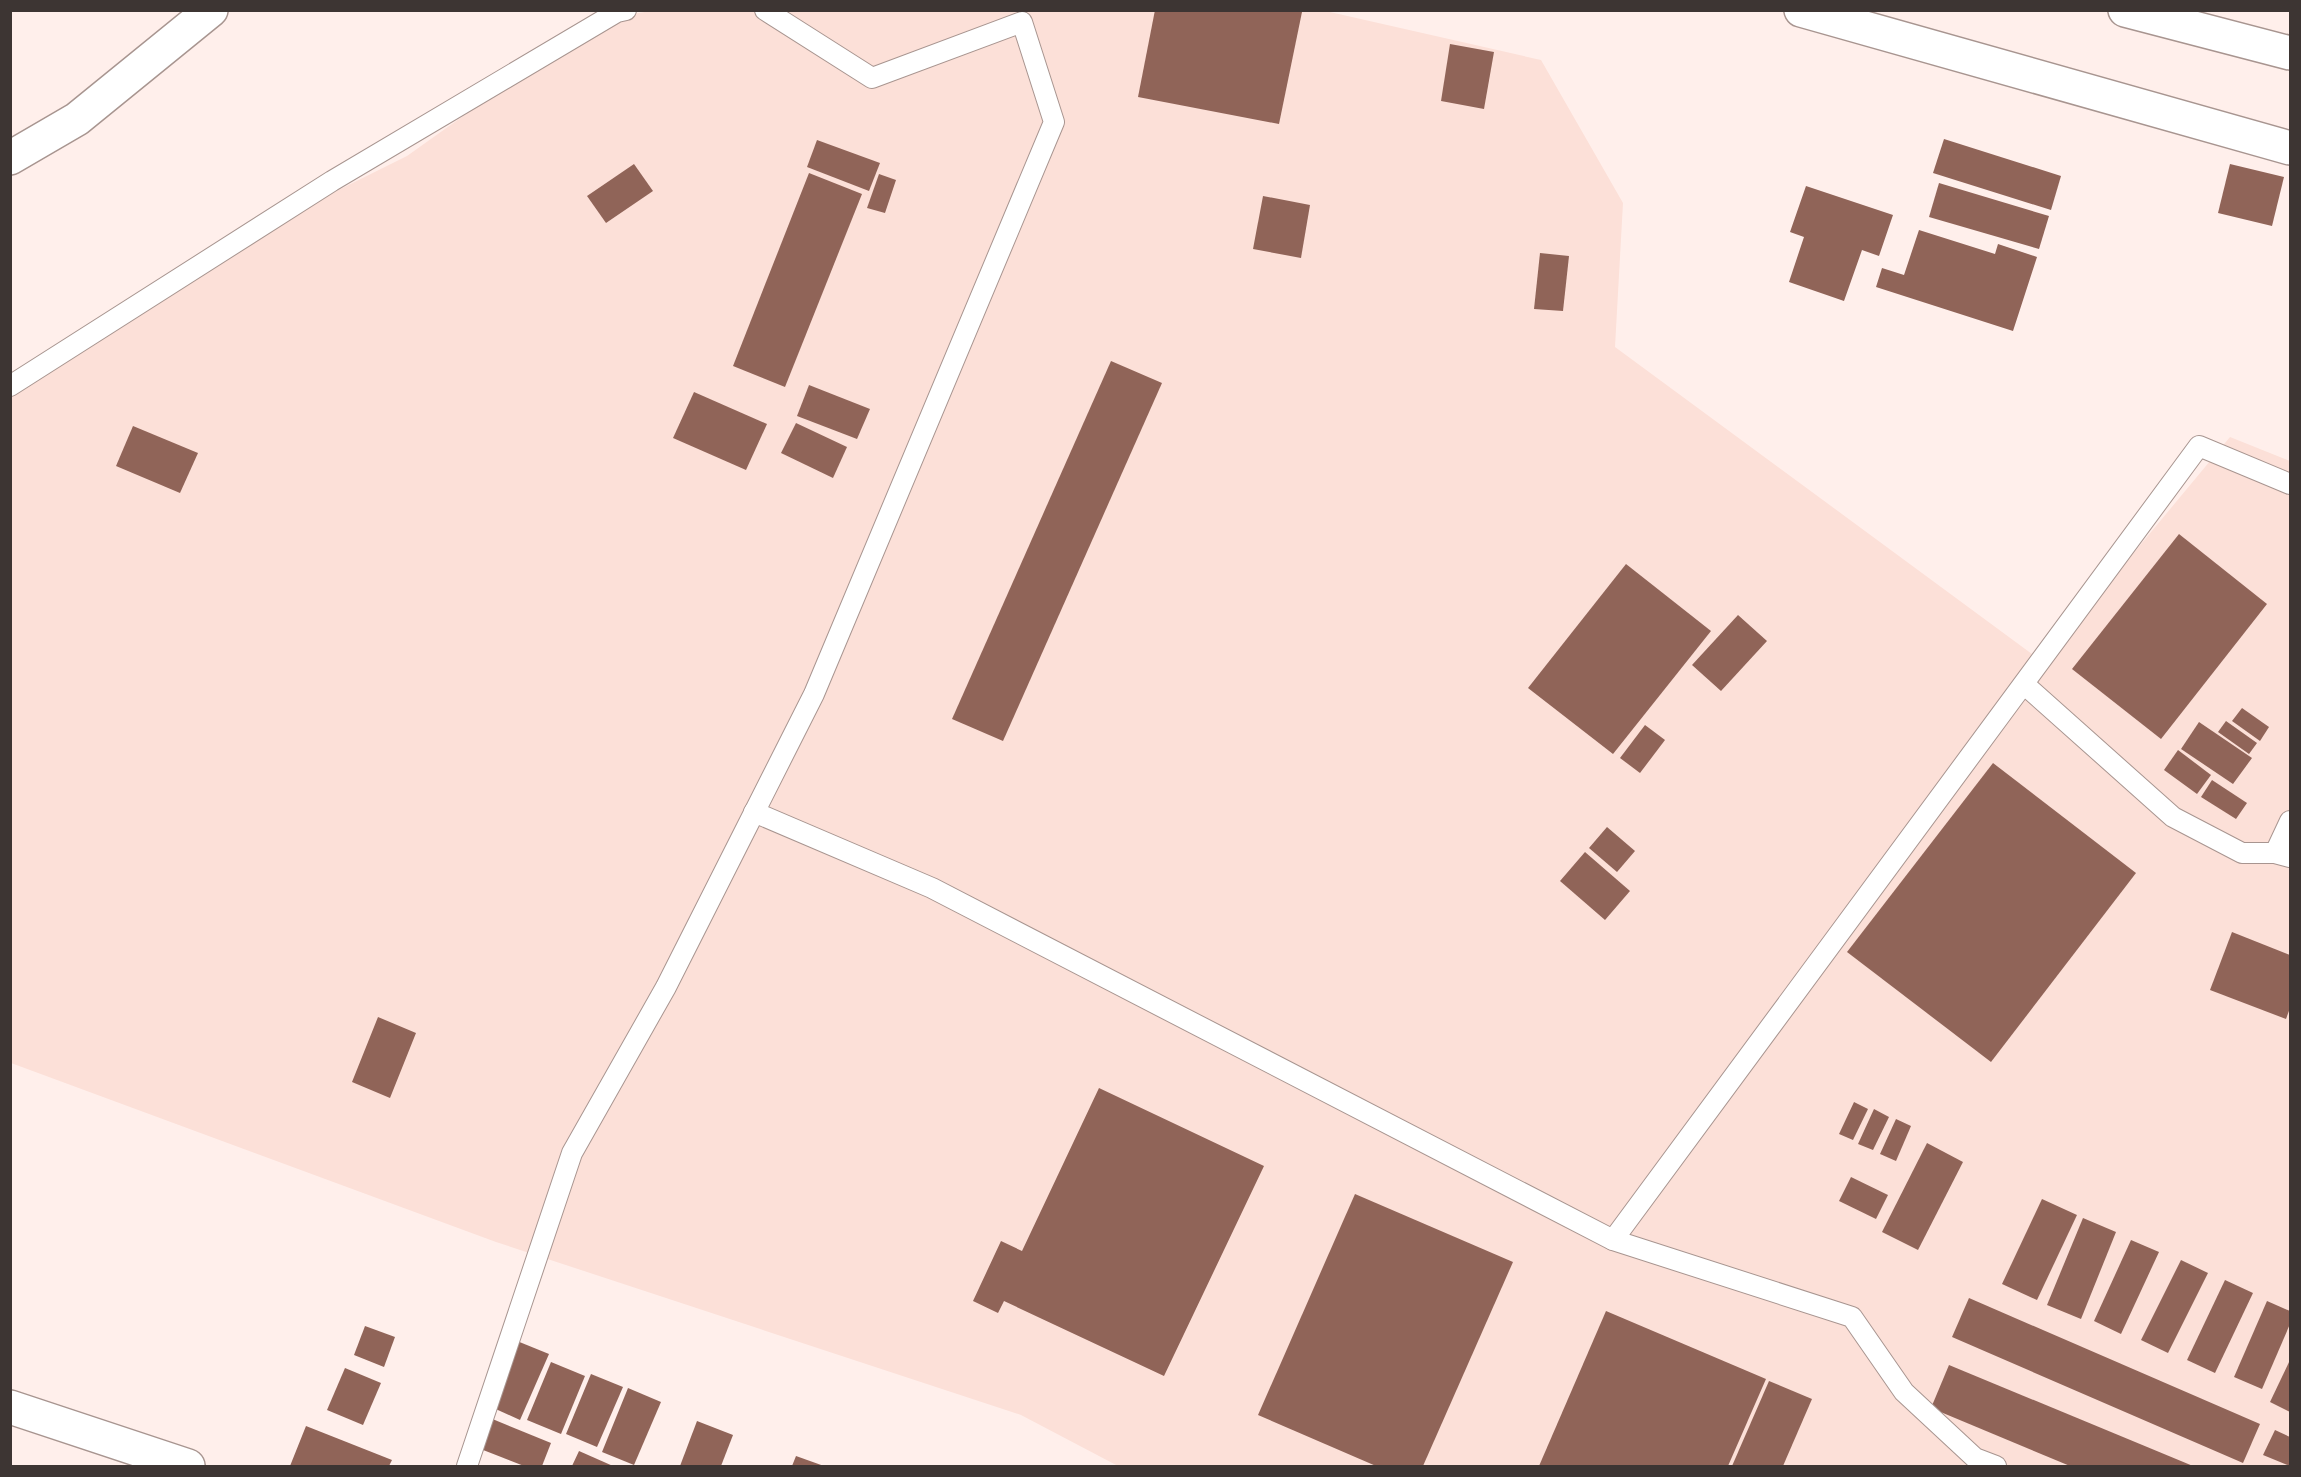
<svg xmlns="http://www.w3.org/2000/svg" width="2301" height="1477" viewBox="0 0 2301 1477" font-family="Manrope,sans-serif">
  <rect width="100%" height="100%" fill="#ffefeb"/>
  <path fill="#fce0d8" d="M656,10h665l220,50 82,143 -8,144 428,315 187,-225 60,24v1005h-1172l-97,-51 -525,-173 -485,-179v-681l269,-163 127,-63 176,-125 50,-17z"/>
  <g fill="#906458">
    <path d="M1155,10l147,2 -23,112 -141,-27z"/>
    <path d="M1450,44l44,8 -10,57 -43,-8z"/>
    <path d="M1944,139l117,37 -10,34 -118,-37z"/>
    <path d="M817,140l63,23 -11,28 -62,-24z"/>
    <path d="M634,164l19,27 -47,32 -19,-27z"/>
    <path d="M2230,164l54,13 -12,49 -54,-13z"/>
    <path d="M809,173l53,21 -77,193 -52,-21z"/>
    <path d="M879,174l17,6 -11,33 -18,-5z"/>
    <path d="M1939,183l110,33 -10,33 -110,-32z"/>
    <path d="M1806,186l87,29 -14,41 -17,-6 -18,51 -55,-19 15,-45 -14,-5z"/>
    <path d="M1263,196l47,9 -9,53 -48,-9z"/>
    <path d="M1919,230l76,24 3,-10 39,13 -24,74 -137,-44 6,-19 22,7z"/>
    <path d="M1540,253l29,3 -6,55 -29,-2z"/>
    <path d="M1111,361l51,22 -159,358 -51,-22z"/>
    <path d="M809,385l61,24 -13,30 -60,-23z"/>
    <path d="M694,392l73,32 -21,46 -73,-32z"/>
    <path d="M796,423l51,24 -14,31 -52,-25z"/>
    <path d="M133,426l65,27 -18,40 -64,-27z"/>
    <path d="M2179,534l88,70 -106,135 -89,-70z"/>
    <path d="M1626,564l85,67 -98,123 -85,-66z"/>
    <path d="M1738,615l29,26 -46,50 -29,-26z"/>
    <path d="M2242,708l27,19 -9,14 -28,-20z"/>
    <path d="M2226,721l31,22 -8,11 -31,-22z"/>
    <path d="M2199,722l53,36 -19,26 -52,-35z"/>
    <path d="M1645,725l20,15 -25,33 -20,-15z"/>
    <path d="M2178,750l33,25 -14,19 -33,-24z"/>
    <path d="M1993,763l143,110 -145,189 -144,-110z"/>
    <path d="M2212,780l35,23 -11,16 -35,-22z"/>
    <path d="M1607,827l28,24 -18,21 -28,-24z"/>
    <path d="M1585,852l45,39 -25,29 -45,-39z"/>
    <path d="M2232,932l58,23v53l-4,11 -76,-29z"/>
    <path d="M378,1017l38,16 -26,65 -38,-16z"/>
    <path d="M1099,1088l165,78 -100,210 -160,-75 -6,12 -25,-12 28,-60 21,10z"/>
    <path d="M1854,1102l14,7 -15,31 -14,-6z"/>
    <path d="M1874,1109l15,8 -16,33 -15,-6z"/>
    <path d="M1896,1119l15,7 -15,35 -16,-7z"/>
    <path d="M1927,1143l36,19 -45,88 -36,-18z"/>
    <path d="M1851,1177l37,18 -12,24 -37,-18z"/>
    <path d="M1355,1194l158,68 -90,204h-47l-118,-51z"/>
    <path d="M2042,1199l35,16 -40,85 -35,-16z"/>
    <path d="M2083,1218l33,14 -35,87 -34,-14z"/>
    <path d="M2131,1240l28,12 -38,82 -27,-13z"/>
    <path d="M2181,1260l27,13 -40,80 -27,-13z"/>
    <path d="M2225,1280l28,13 -38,80 -28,-13z"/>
    <path d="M1969,1298l291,126 -17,39 -291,-126z"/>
    <path d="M2267,1301l23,10v13l-28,65 -28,-12z"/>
    <path d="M1606,1311l160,68 -38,87h-189z"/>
    <path d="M365,1326l30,11 -11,30 -30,-12z"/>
    <path d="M517,1341l32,13 -29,66 -31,-14z"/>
    <path d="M2290,1360v52l-20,-10z"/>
    <path d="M551,1362l34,14 -24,58 -34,-14z"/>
    <path d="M1949,1365l244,101h-123l-139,-58z"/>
    <path d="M345,1368l36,15 -18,42 -36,-15z"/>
    <path d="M591,1374l32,13 -26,60 -31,-13z"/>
    <path d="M1769,1381l43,18 -29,67h-51z"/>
    <path d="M628,1388l33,14 -27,63 -32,-13z"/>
    <path d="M490,1418l61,25 -9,23h-18l-46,-18z"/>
    <path d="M697,1421l36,14 -12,31h-41z"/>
    <path d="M306,1426l86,34 -3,6h-99z"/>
    <path d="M2275,1430l15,7v29l-27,-11z"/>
    <path d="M579,1451l34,15h-41z"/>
    <path d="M796,1456l28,10h-32z"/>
  </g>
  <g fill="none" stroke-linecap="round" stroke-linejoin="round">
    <g stroke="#a89590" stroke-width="22">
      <g id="lane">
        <path d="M10,386l322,-205 285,-169 9,-2"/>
        <path d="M2025,685l148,132 69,36h33l15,4"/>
        <path d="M754,812l178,76 681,352 239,77 52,75 71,66 21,8"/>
        <path d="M2275,853l15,-32"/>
        <path d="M1613,1240l586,-794 91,38"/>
        <path d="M467,1466l105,-313 94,-166 148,-293 240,-572 -32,-100 -150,56 -107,-68"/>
      </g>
    </g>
    <g stroke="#a89590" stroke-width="36">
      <g id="street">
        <path d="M1801,10l489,138"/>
        <path d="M2125,10l165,43"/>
        <path d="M10,158l67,-39 134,-109"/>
        <path d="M10,1407l178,59"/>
      </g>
    </g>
    <use href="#lane" stroke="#fff" stroke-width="20"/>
    <use href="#street" stroke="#fff" stroke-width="33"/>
  </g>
  <rect width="2301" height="1477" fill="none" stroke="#3d3533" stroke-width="24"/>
</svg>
